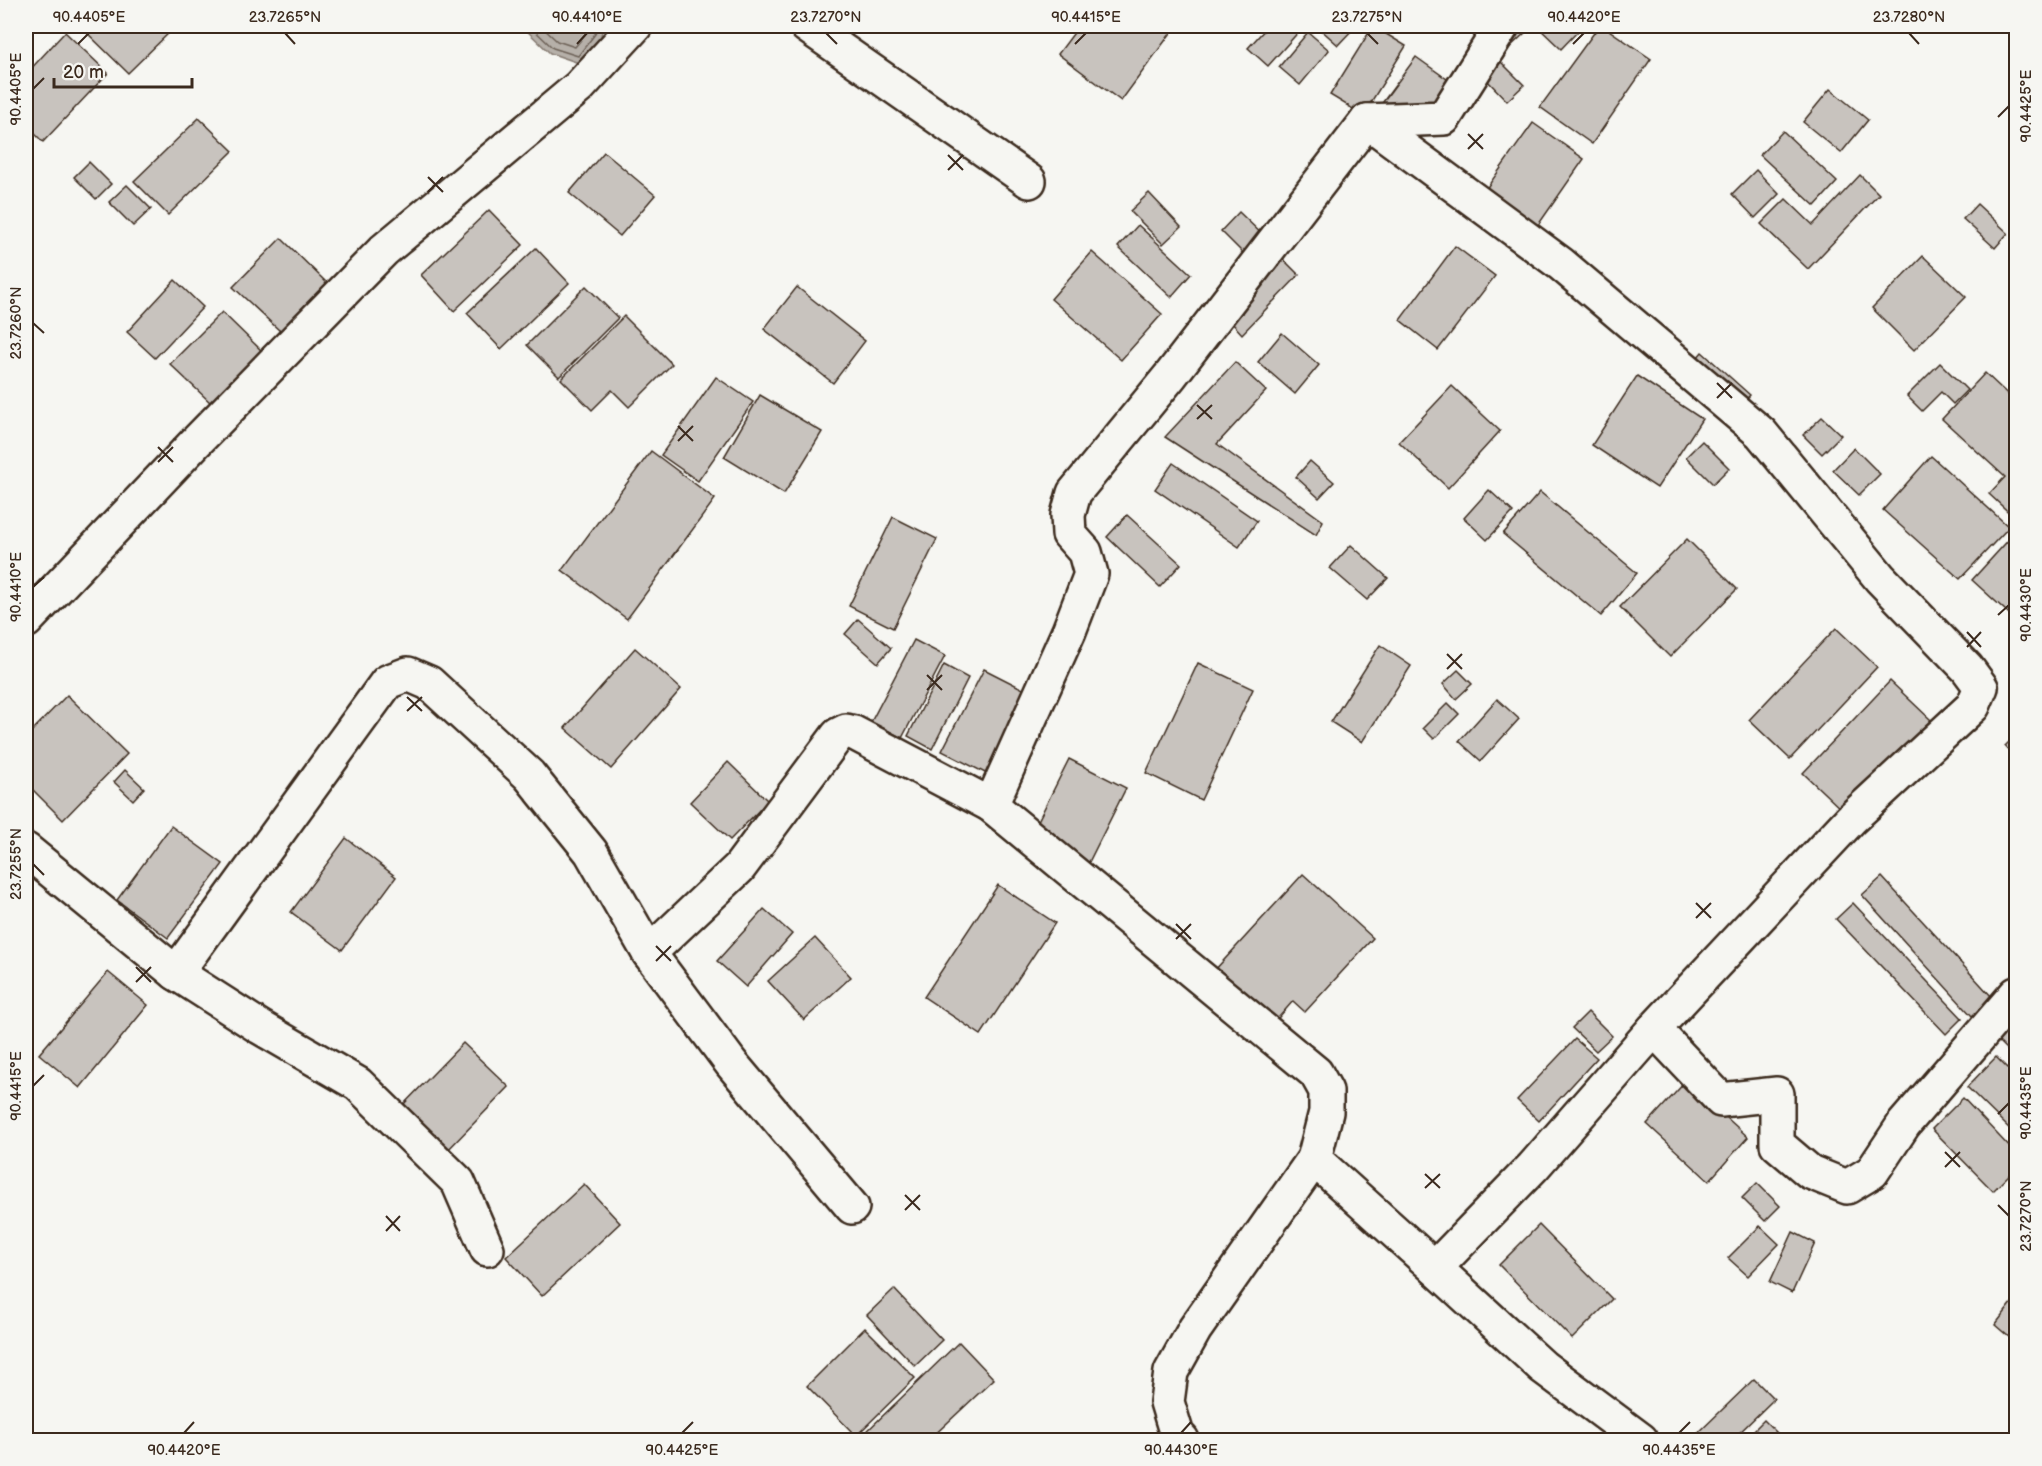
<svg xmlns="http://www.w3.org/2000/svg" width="2042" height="1466" viewBox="0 0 2042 1466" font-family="'Balsamiq Sans',sans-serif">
  <rect width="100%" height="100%" fill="#f6f6f2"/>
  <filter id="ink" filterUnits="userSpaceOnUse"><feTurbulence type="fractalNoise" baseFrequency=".0167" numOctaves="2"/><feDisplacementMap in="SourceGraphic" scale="12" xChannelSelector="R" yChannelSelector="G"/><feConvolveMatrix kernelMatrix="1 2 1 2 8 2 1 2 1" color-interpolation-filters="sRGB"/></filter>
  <g filter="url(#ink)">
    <path fill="#b6b0a9" stroke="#857a71" stroke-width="1.5" d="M522,26h81l-2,10 -19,28 -32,-11z"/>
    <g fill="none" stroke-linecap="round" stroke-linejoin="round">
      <g stroke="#6c6056" stroke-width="1.5">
        <path d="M530,26l23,22 25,8 17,-22 2,-8"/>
        <path d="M541,26l16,15 18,6 13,-16 1,-5"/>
      </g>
    </g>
    <g fill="#c8c3be" stroke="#3b2a1e" stroke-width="1.5">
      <path d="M80,26h96l-48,47z"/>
      <path d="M1079,26h97l-55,75 -63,-47z"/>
      <path d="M1268,26h32l2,2 -34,38 -20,-18z"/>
      <path d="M1317,26h36l2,1 -17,18z"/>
      <path d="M1373,26l33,20 -43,69 -33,-20z"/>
      <path d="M1504,26h18l5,5 -19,18 -14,-14z"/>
      <path d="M1537,26h41l3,2 -20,21z"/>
      <path d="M1599,26h4l48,33 -59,85 -52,-37z"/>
      <path d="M65,32l43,41 -65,69 -17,-17v-51z"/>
      <path d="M1308,32l21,18 -29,35 -21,-18z"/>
      <path d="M1416,57l42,30 -46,62 -41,-31z"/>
      <path d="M1501,62l23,23 -17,16 -22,-23z"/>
      <path d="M1830,89l38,31 -27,33 -38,-31z"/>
      <path d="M199,118l34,33 -65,64 -34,-34z"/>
      <path d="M1533,123l51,36 -59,85 -52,-37z"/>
      <path d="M1783,131l54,51 -22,24 -55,-51z"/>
      <path d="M604,152l51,43 -35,41 -51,-43z"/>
      <path d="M89,162l22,22 -15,15 -22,-22z"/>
      <path d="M1756,170l23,24 -24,24 -23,-24z"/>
      <path d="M1860,175l19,19 -71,75 -47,-45 25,-25 27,26z"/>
      <path d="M127,185l24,24 -18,17 -24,-24z"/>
      <path d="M1149,193l32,34 -18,17 -33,-33z"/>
      <path d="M1977,204l31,29 -13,15 -32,-29z"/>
      <path d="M489,210l34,35 -69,66 -33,-36z"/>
      <path d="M1239,212l31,30 -18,20 -31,-31z"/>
      <path d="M1138,225l53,49 -20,23 -53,-50z"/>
      <path d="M281,238l46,45 -47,48 -47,-44z"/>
      <path d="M1269,245l30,30 -57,59 -10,-11 10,-10 -9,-9z"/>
      <path d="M1455,246l40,30 -57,74 -38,-30z"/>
      <path d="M536,248l33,35 -68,66 -34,-36z"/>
      <path d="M1092,252l70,62 -41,46 -70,-61z"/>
      <path d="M1923,256l43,41 -52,53 -42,-42z"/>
      <path d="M175,280l28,27 -48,51 -28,-26z"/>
      <path d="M586,286l32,32 -59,59 -32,-32z"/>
      <path d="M797,287l68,54 -32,42 -69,-54z"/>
      <path d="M222,312l41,40 -51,52 -42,-40z"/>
      <path d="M624,316l48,48 -43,43 -17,-17 -20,20 -31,-31z"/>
      <path d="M1282,333l37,32 -24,29 -37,-32z"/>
      <path d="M1702,352l48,43 -15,17 -48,-42z"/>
      <path d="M1235,362l31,29 -49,53 106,77 -7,14 -151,-98z"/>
      <path d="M1940,363l27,27 -14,14 -12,-12 -19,19 -15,-15z"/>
      <path d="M1985,373l31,29v117l-27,-25 16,-17 -63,-58z"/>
      <path d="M1637,376l65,43 -45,69 -65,-43z"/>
      <path d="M716,377l37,25 -55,79 -37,-26z"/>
      <path d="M1452,386l48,45 -52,57 -49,-46z"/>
      <path d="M760,395l62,37 -38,62 -60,-37z"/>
      <path d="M1822,417l19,18 -19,19 -19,-19z"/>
      <path d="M1702,441l27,27 -16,16 -27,-27z"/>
      <path d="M1854,448l26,26 -21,21 -26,-25z"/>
      <path d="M651,451l64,48 -88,120 -65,-49z"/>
      <path d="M1931,456l78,71 -49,52 -77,-69z"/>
      <path d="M1310,461l24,21 -15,16 -23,-21z"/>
      <path d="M1173,463l84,58 -18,26 -84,-58z"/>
      <path d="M1489,490l24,22 -26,28 -23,-22z"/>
      <path d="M1540,492l97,81 -36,43 -98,-82z"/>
      <path d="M1127,515l54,49 -21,23 -53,-50z"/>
      <path d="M893,517l44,22 -44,89 -44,-22z"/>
      <path d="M2014,534l2,3v83l-44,-40z"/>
      <path d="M1687,539l50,50 -67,68 -50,-50z"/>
      <path d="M1351,545l37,33 -21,22 -37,-32z"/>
      <path d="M858,619l33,29 -13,15 -33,-29z"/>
      <path d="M1836,628l41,39 -87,92 -41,-39z"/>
      <path d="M914,640l31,16 -43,82 -31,-16z"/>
      <path d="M1380,645l31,21 -49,76 -31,-20z"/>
      <path d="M635,648l46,41 -70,80 -46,-41z"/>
      <path d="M1198,663l55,26 -52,111 -55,-27z"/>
      <path d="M944,665l24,13 -36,71 -24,-13z"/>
      <path d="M984,669l57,29 -42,82 -57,-29z"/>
      <path d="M1458,670l14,14 -16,15 -13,-15z"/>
      <path d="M1890,681l41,39 -87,92 -41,-39z"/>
      <path d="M67,695l60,59 -64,66 -37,-37v-46z"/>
      <path d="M1497,699l22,20 -38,42 -22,-20z"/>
      <path d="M1448,703l11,11 -25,25 -11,-11z"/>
      <path d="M2016,735v24l-11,-13z"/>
      <path d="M1069,759l57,29 -41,82 -57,-29z"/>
      <path d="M728,762l40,39 -38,39 -40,-38z"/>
      <path d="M125,770l19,18 -11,12 -19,-18z"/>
      <path d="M171,826l52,38 -55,74 -51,-38z"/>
      <path d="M346,838l50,39 -54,73 -51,-38z"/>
      <path d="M1303,874l70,64 -68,74 -12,-11 -20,23 -59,-53z"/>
      <path d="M1882,877l110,120 -20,19 -110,-121z"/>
      <path d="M998,885l57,38 -74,112 -57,-38z"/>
      <path d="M1853,903l109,115 -16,16 -110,-115z"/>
      <path d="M764,909l28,25 -46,53 -29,-26z"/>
      <path d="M815,938l36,39 -47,43 -36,-39z"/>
      <path d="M108,972l40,33 -68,83 -41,-34z"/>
      <path d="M1588,1012l24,24 -16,15 -24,-23z"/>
      <path d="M2016,1013v46l-23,-23z"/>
      <path d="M1575,1039l22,19 -58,63 -22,-21z"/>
      <path d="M463,1043l46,44 -64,66 -46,-44z"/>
      <path d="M1996,1057l20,20v58l-49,-48z"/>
      <path d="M1686,1081l62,56 -39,44 -62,-57z"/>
      <path d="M1963,1098l53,56v14l-23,23 -61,-62z"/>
      <path d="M1757,1183l23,23 -15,15 -23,-23z"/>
      <path d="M584,1184l36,39 -78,73 -36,-39z"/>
      <path d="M1539,1225l73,74 -40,40 -73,-74z"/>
      <path d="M1760,1226l19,18 -31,32 -20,-18z"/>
      <path d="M1793,1232l22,11 -23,50 -22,-11z"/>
      <path d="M894,1289l48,51 -27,26 -48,-51z"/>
      <path d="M2016,1298v45l-21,-18z"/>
      <path d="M865,1328l50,50 -59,58 -49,-50z"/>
      <path d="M959,1342l35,37 -65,61h-63l-4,-4z"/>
      <path d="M1754,1379l20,20 -42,41h-34l-3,-4z"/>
      <path d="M1764,1420l20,20h-40z"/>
    </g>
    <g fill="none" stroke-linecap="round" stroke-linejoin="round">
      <g stroke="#3b2a1e" stroke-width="38">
        <g id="minor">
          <path d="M807,26l222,155"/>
          <path d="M1367,121l194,143 200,169 119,145 87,90 14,19 -8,19 -122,113 -197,210 67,71 56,-6v50l33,28 37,15 25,-15 32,-48 112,-130"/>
          <path d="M26,621l169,-178 189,-193 195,-163 56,-61"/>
          <path d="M991,805l325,268 10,18v21l-12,47 -119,170 -24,43 -4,30 10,33 5,5"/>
          <path d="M26,850l150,123 211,-291 21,-8 21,9 100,92 62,77 58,101 90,-85 99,-133 8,-4 8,2 137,72 78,-174 22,-57 -6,-22 -16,-18 -1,-19 6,-22 97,-118 196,-254 77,-3 58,-92"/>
          <path d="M649,953l82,110 121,144"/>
          <path d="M176,973l84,54 98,57 100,98 29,67"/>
          <path d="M1314,1159l121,109"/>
          <path d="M1641,1440l-98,-73 -108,-99 98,-101 121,-138"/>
        </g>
      </g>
      <use href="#minor" stroke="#f6f6f2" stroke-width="33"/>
    </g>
  </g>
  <path fill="none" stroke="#3b2a1e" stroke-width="2" d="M285,33l10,11M826,33l11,11M1367,33l11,11M1909,33l10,11M78,44l11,-11M577,44l10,-11M1075,44l11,-11M1573,44l11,-11M33,89l11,-11M1998,117l11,-11M1468,134l15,15M1468,149l15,-15M948,155l15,15M948,170l15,-15M428,177l15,15M428,192l15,-15M33,323l11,10M1717,383l15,15M1717,398l15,-15M1197,405l15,14M1197,419l15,-14M678,426l15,15M678,441l15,-15M158,447l15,15M158,462l15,-15M33,587l11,-10M1998,615l11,-10M1967,632l14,15M1967,647l14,-15M1447,654l15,15M1447,669l15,-15M927,675l15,15M927,690l15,-15M407,697l15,14M407,711l15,-14M33,864l11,11M1696,903l15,15M1696,918l15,-15M1176,924l15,15M1176,939l15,-15M656,946l15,15M656,961l15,-15M136,967l15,15M136,982l15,-15M33,1086l11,-11M1998,1114l11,-11M1945,1152l15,15M1945,1167l15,-15M1425,1174l15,14M1425,1188l15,-14M905,1195l15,15M1998,1205l11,11M905,1210l15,-15M386,1216l14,15M386,1231l14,-15M184,1433l10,-11M682,1433l11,-11M1181,1433l10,-11M1679,1433l11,-11"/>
  <rect width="2042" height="1466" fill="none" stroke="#f6f6f2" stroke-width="66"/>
  <path d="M54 78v9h138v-9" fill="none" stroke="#3b2a1e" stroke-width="3"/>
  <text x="63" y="78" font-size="18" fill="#3b2a1e" stroke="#f6f6f2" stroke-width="4.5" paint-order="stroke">20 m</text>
  <rect x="33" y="33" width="1976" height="1400" fill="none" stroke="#3b2a1e" stroke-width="2"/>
  <g font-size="15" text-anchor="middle" fill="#3b2a1e">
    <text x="89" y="22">90.4405°E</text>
    <text x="285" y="22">23.7265°N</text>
    <text x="587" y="22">90.4410°E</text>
    <text x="826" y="22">23.7270°N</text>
    <text x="1086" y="22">90.4415°E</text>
    <text x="1367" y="22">23.7275°N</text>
    <text x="1584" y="22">90.4420°E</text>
    <text x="1909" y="22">23.7280°N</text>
    <text transform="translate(16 89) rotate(-90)" y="5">90.4405°E</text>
    <text transform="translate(2026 106) rotate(-90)" y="5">90.4425°E</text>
    <text transform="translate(16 323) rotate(-90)" y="5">23.7260°N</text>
    <text transform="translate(16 587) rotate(-90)" y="5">90.4410°E</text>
    <text transform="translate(2026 605) rotate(-90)" y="5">90.4430°E</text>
    <text transform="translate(16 864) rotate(-90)" y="5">23.7255°N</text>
    <text transform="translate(16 1086) rotate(-90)" y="5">90.4415°E</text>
    <text transform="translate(2026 1103) rotate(-90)" y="5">90.4435°E</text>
    <text transform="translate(2026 1216) rotate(-90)" y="5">23.7270°N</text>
    <text x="184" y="1455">90.4420°E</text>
    <text x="682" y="1455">90.4425°E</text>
    <text x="1181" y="1455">90.4430°E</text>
    <text x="1679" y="1455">90.4435°E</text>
  </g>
</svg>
